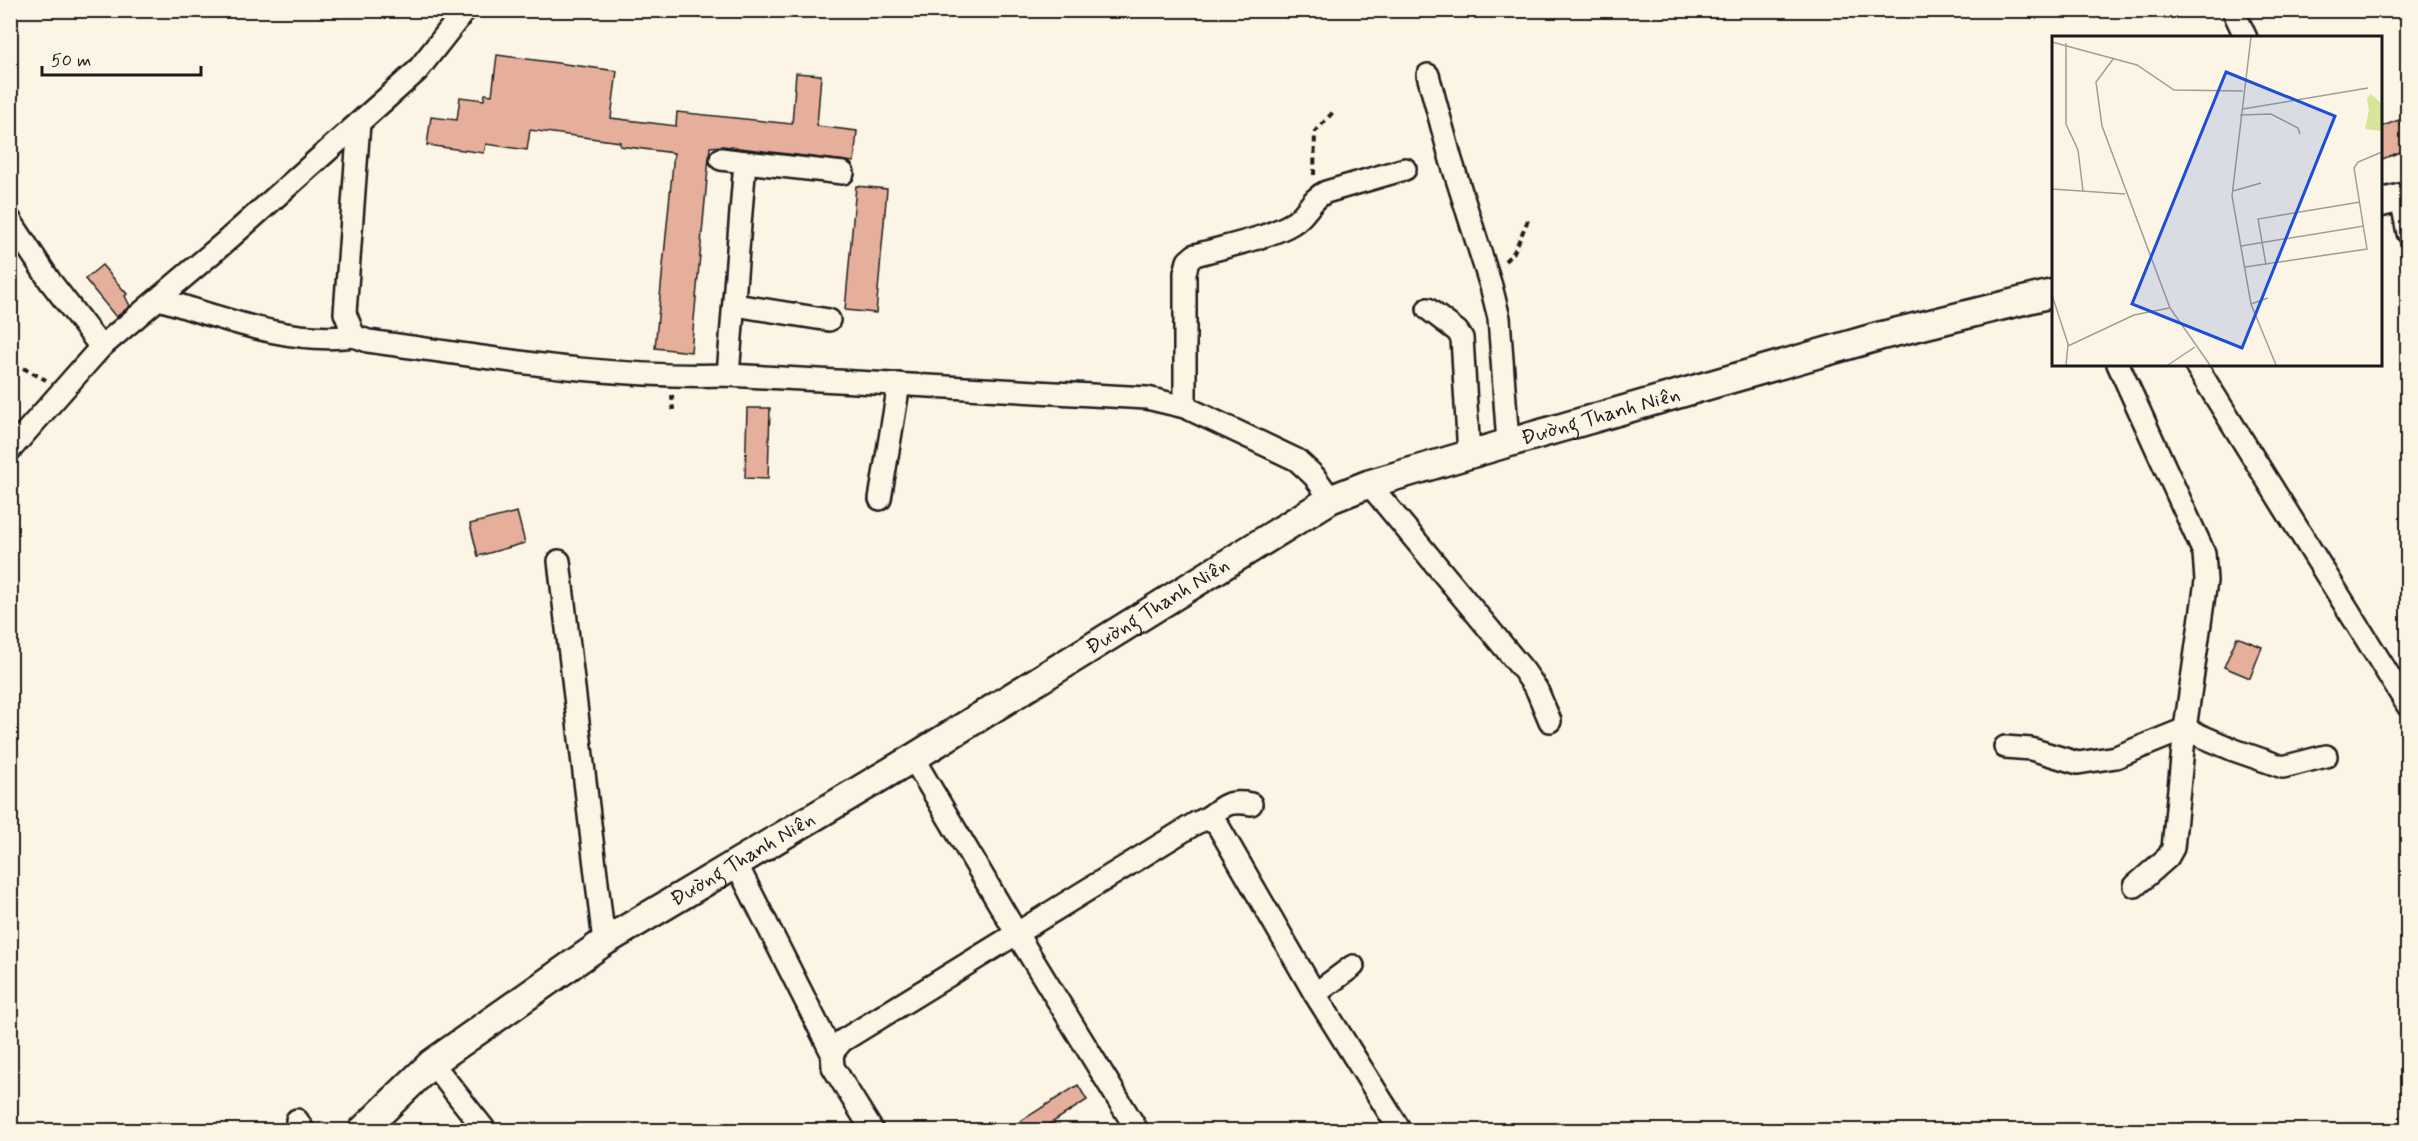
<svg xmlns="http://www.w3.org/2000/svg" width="2418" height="1141" viewBox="0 0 2418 1141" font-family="Mynerve,sans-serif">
  <rect width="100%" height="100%" fill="#fcf5e5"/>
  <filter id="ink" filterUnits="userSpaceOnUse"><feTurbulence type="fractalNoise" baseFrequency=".0167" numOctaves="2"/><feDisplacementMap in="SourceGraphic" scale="12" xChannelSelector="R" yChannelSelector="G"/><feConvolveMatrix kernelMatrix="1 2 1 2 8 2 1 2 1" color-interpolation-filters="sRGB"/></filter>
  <g filter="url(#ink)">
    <g fill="#e6af9b" stroke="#1c1c1c" stroke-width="1.5">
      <path d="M497,55l120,16 -6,47 65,8 1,-14 115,12 4,-51 25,2 -4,51 40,5 -3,31 -131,-16 -13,1 -19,205 -36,-4 19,-195 -54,-7v-4l-90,-12 -3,20 -41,-6 -2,9 -57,-8 4,-28 26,3 3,-23 24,3 1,-6 7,1z"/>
      <path d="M2399,120l9,21v8l-28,11v-33z"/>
      <path d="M856,186l31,3 -11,124 -31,-3z"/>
      <path d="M102,265l25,29 -2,2 5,10 -14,11 -31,-38z"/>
      <path d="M747,408h23l-2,71 -23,-1z"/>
      <path d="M517,512l8,31 -47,13 -8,-32z"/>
      <path d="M2237,637l25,10 -12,31 -26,-11z"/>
      <path d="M1078,1085l9,15 -48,31h-34z"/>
    </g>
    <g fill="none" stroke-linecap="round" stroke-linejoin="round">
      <g stroke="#1c1c1c" stroke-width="26">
        <g id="minor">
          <path d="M2233,10l13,28"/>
          <path d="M1428,75l23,85 40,126 8,32 9,125"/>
          <path d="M359,123l-14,190 9,23 14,5c119,16 239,38 360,34l419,23 38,9 112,53 17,16 17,23"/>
          <path d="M721,159l24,3 -17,213"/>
          <path d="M745,162l98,11"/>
          <path d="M2401,198l7,35"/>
          <path d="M10,220l40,61 51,66"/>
          <path d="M159,299c61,18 130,46 195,37"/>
          <path d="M735,305l94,15"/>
          <path d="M1428,309l29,22 5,7 7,117"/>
          <path d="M2118,364l86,189 2,28 -21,148 -12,119 -5,9 -33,29"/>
          <path d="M2195,364l213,342"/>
          <path d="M1185,407v-134l3,-12 7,-6c28,-8 74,-17 98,-32 14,-8 17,-24 33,-31l79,-23"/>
          <path d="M10,450l91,-103 123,-104 193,-172 48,-61"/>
          <path d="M1369,484l155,187 13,19 13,31"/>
          <path d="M880,499l19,-115"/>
          <path d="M559,561l45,381"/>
          <path d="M2005,747l26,2 47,14 38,-6 69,-28 49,21 49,17 43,-11"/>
          <path d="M913,758l104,176 120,196"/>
          <path d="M1207,819l10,5 98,170 85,136"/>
          <path d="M736,863l96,190 1,14 39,63"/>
          <path d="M1315,994l38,-28"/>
          <path d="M832,1053l10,-12 354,-218c26,-9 22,-25 55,-19"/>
          <path d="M432,1063l53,67"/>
          <path d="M297,1120l6,10"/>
        </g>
      </g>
      <g stroke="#1c1c1c" stroke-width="32">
        <g id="major">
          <path d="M2380,203l28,-7"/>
          <path id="s1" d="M363,1130l69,-67 172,-121 309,-184 418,-259 38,-15 139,-41 372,-107 174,-43"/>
        </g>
      </g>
      <g stroke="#1c1c1c" stroke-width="4" stroke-dasharray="6 4.5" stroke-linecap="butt">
        <path d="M1314,175l1,-43 19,-21"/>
        <path d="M1505,261l9,-9 14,-32"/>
        <path d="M23,368l23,12"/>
        <path d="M672,395l1,15"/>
      </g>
      <use href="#minor" stroke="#fcf5e5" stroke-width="21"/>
      <use href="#major" stroke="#fcf5e5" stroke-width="27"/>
    </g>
  </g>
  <g text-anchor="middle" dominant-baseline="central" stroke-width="5" stroke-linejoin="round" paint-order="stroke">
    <g font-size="21" fill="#1c1c1c" stroke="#fcf5e5">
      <text stroke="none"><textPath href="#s1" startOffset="1440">Đường Thanh Niên</textPath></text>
      <text stroke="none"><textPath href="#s1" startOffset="954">Đường Thanh Niên</textPath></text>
      <text stroke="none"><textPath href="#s1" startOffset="468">Đường Thanh Niên</textPath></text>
    </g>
  </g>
  <g transform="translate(2052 36)">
    <rect width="330" height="330" fill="#fcf5e5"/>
    <path d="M319,58l11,10v31l-1,-4 -16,-2 4,-19 -2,-12z" fill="#d8e598"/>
    <path fill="none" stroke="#a29e95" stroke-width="1.5" d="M199,1l-19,159 19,108 25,61M0,6l85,23 37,25 69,1M14,7v81l12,26 5,41M62,22l-18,24 6,44 68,182 40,57M191,73l125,-21M188,79l31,-1 27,14 2,6M0,153l73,5M181,155l28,-8M189,210l123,-20M214,229l-8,-46 102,-17M193,231l122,-18 -13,-81 4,-6 24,-10M0,259l16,49 -2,21M199,268l17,-6M16,310l66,-31 35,-7M116,329l27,-18"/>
    <path fill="#1d4ed8" fill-opacity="0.15" stroke="#1d4ed8" stroke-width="3" d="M174,36l109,44 -93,232 -110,-44z"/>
    <rect width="330" height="330" fill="none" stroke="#1c1c1c" stroke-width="3"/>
  </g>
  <rect width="2418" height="1141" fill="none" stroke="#fcf5e5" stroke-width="36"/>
  <rect x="18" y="18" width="2382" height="1105" fill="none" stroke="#1c1c1c" stroke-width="2" filter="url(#ink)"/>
  <path d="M42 66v9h159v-9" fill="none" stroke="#1c1c1c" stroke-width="3"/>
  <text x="51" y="66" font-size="18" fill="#1c1c1c" stroke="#fcf5e5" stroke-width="4.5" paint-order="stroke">50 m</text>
</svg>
